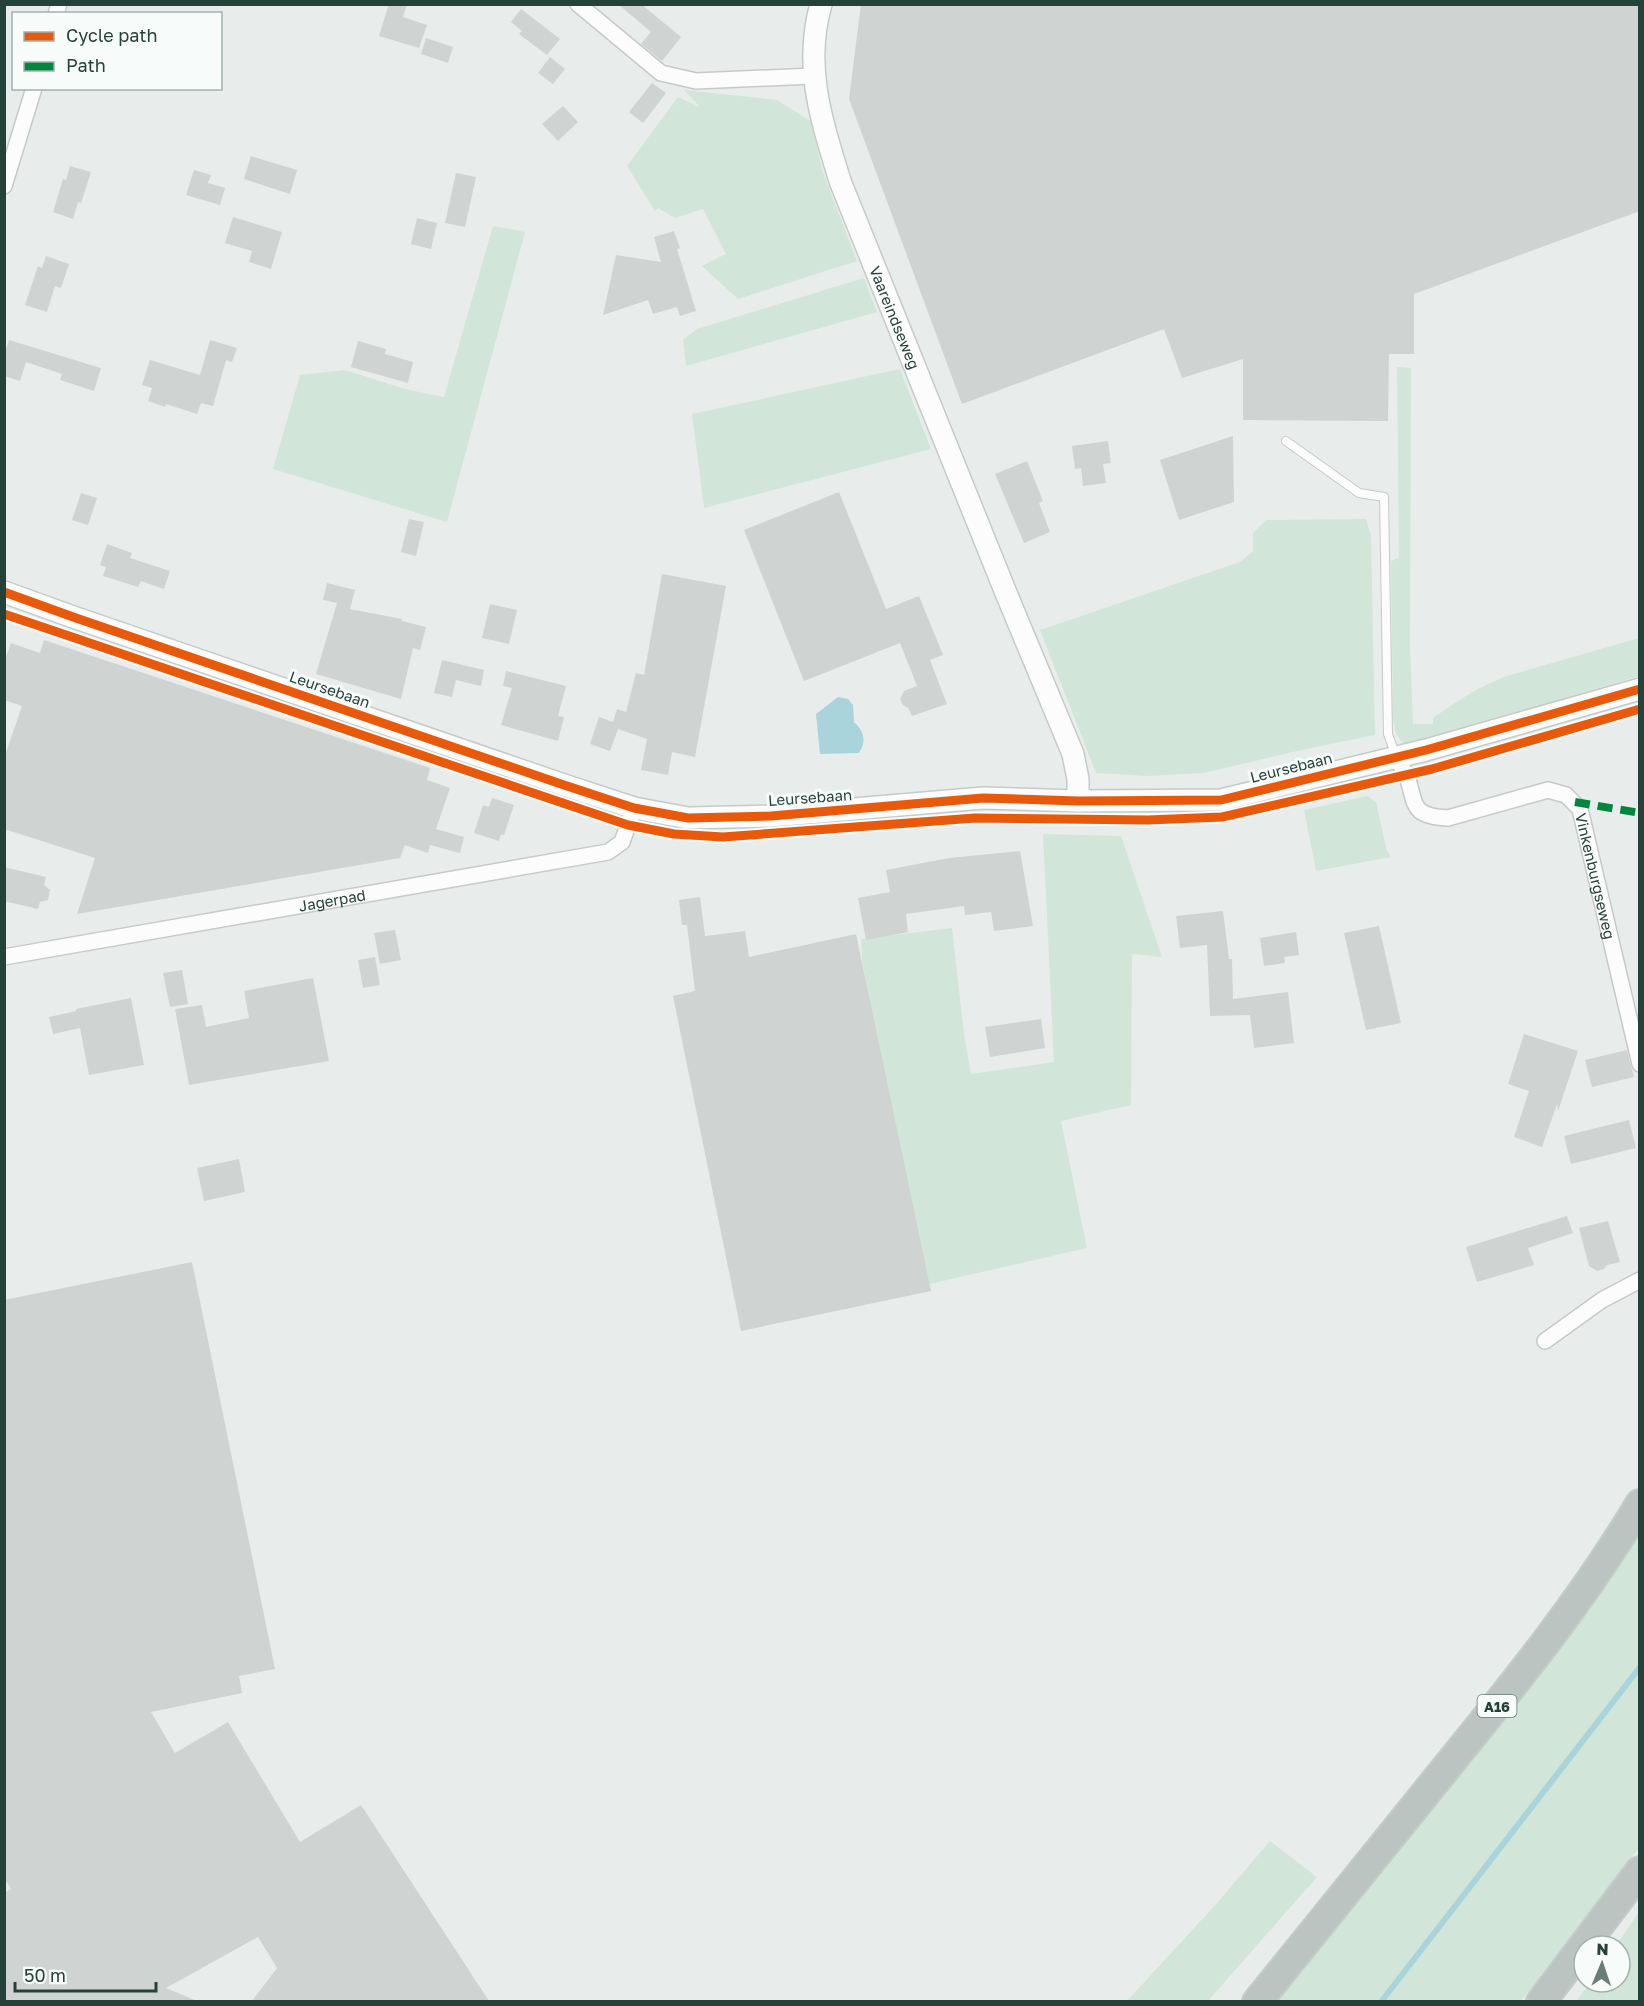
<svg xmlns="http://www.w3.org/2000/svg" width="1644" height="2006" viewBox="0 0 1644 2006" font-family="'Golos Text',sans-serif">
  <rect width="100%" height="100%" fill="#e8edeb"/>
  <g fill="#d1e6d8">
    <path d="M684,90l93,10 35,22 10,48 35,91 -119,38 -36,-33 24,-12 -23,-45 -28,9 -17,-10 -3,3 -28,-45 51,-69 22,10z"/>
    <path d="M493,226l32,6 -78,290 -174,-53 27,-94 45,-5 60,19 39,8z"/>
    <path d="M864,278l13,34 -191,54 -3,-26 14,-11z"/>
    <path d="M1397,367l14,1 -1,278 3,78h20v-6c24,-17 46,-32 74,-42l132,-38v38l-233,69c-10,-7 -11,-15 -13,-27l-2,-157 8,-3z"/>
    <path d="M900,369l31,80 -227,59 -12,-94z"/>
    <path d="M1366,519l5,17 4,199 -78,16 -93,22 -57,3 -51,-3 -56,-143 200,-68 13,-11v-18l13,-13z"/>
    <path d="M1367,796l9,6 11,49 4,6 -75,14 -12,-61z"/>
    <path d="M1043,834l78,2 41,121 -30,-3 -1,151 -70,16 26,127 -166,38 -59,-327 -1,-20 91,-11 12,106 7,40 83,-12z"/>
    <path d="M1639,1534v314l-118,153 -246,1 303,-380z"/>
    <path d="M1270,1841l47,36 -109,124h-81l90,-98z"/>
    <path d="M1639,1912v89h-63l15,-19h29v-36h-4z"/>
  </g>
  <path fill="#a9d4db" d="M838,697l10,2 5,6 1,17c10,9 13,19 5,31l-39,1 -4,-40z"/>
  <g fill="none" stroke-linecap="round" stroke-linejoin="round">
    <path stroke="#a9d4db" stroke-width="6" d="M1381,2002l259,-335"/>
  </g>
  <g fill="#cfd4d2">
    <path d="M389,4h18l-4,13 24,8 -8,23 -40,-12z"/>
    <path d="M618,4h23l40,33 -19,24 -21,-17 10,-12z"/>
    <path d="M861,4h779v207l-226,83v60h-25l-1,67 -145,-1v-61l-61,19 -18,-49 -202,75 -113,-305z"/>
    <path d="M521,9l39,30 -13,16 -28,-21 3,-3 -11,-9z"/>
    <path d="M426,38l27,9 -5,16 -27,-9z"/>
    <path d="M550,57l15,12 -12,15 -15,-11z"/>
    <path d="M652,83l14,10 -23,30 -14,-11z"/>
    <path d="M563,106l15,16 -20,19 -16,-17z"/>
    <path d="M251,156l46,14 -7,24 -46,-15z"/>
    <path d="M70,166l21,6 -10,31 -3,-1 -5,17 -20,-7 10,-33 3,1z"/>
    <path d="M194,170l17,5 -3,8 17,5 -5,17 -34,-10z"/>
    <path d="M456,173l20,4 -11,50 -20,-4z"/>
    <path d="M233,217l49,15 -11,37 -22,-7 3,-11 -27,-8z"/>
    <path d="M417,218l20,5 -6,26 -20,-5z"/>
    <path d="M674,231l6,17 -3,1 19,62 -16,5 -3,-9 -24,7 -5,-14 -45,15 13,-60 45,7 -7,-25z"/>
    <path d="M46,256l23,8 -8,24 -6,-2 -8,26 -22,-7 13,-39 4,2z"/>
    <path d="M9,340l92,28 -7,23 -34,-11 2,-6 -36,-12 -6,19 -16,-5v-21z"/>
    <path d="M210,340l27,8 -5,14 -6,-2 -13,46 -12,-3 -4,11 -31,-10 -1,3 -17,-6 4,-13 -10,-3 8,-25 50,15z"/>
    <path d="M358,341l28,8 -1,5 28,8 -5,21 -57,-16z"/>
    <path d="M1233,436l1,66 -55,18 -19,-60z"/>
    <path d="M1108,441l3,22 -8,1 3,19 -23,3 -2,-18 -6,1 -3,-23z"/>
    <path d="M1027,461l16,40 -4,2 11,29 -26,11 -29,-69z"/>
    <path d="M839,492l47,117 33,-13 24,59 -13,5 17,44 -35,12 -4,-8 -5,-3 -3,-6 4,-8 13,-5 -17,-43 -96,38 -60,-151z"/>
    <path d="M81,493l16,5 -9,27 -16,-5z"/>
    <path d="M409,519l15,3 -8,34 -15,-4z"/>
    <path d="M107,544l25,9 -2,5 40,13 -6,18 -23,-8 -3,6 -35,-11 3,-9 -6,-2z"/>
    <path d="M662,574l64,12 -31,171 -23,-5 -4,23 -27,-5 6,-31 -29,-10 -8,22 -20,-7 9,-27 14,5 4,-13 9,3 10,-39 8,2z"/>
    <path d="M327,583l28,7 -5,19 52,10v2l24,6 -6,23 -7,-2 -12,51 -85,-25 21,-71 -14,-3z"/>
    <path d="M490,604l27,6 -8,34 -27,-6z"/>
    <path d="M44,640l386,128 -3,12 23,8 -14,41 28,8 -4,16 -30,-8 -2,8 -23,-8 -5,13 -323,56 18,-56 -91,-29v-71l18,-52 -18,-6v-38l7,-19 29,10z"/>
    <path d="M442,660l42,10 -3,16 -25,-6 -4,17 -18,-4z"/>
    <path d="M506,671l60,15 -8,30 6,1 -6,24 -57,-16 11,-37 -9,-2z"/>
    <path d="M492,798l22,7 -10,30 -3,-1 -2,7 -25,-8 9,-28 6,2z"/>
    <path d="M1020,851l13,75 -39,5 -3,-19 -26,3 -1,-9 -58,8 2,18 -42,8 -8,-42 32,-6 -4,-22 63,-12z"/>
    <path d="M4,867l42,10 -2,8 6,5 -2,10 -8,2 -2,7 -34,-8z"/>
    <path d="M700,897l5,39 40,-5 4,26 107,-23 75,357 -190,40 -68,-335 22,-5 -8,-66h-5l-3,-25z"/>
    <path d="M1223,911l6,48h3l1,40 55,-7 6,51 -40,5 -4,-33 -40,1 -3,-71 -27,3 -4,-32z"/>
    <path d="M1379,926l22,97 -35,7 -22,-97z"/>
    <path d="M395,930l6,30 -21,4 -6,-31z"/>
    <path d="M1296,932l3,23 -15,2 1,6 -21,3 -4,-28z"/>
    <path d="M375,957l5,28 -17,3 -5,-28z"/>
    <path d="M182,970l6,34 -18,3 -7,-34z"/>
    <path d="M313,978l16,83 -140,24 -14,-76 27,-4 4,22 43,-9 -5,-27z"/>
    <path d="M131,998l13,67 -55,10 -9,-47 -27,6 -4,-17 27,-6v-2z"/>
    <path d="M1041,1019l4,29 -55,9 -5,-30z"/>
    <path d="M1524,1034l54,17 -20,60 -1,-7 -15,43 -28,-10 15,-46 -21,-7z"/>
    <path d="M1627,1050l7,27 -42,10 -7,-27z"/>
    <path d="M1629,1120l7,28 -65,16 -7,-28z"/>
    <path d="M239,1159l6,33 -41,9 -7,-33z"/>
    <path d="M1567,1216l6,17 -45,15 6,17 -57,17 -11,-35z"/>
    <path d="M1608,1221l12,41 -13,3 -3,4 -7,2 -8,-5 -10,-38z"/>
    <path d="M192,1262l83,407 -36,7 3,17 -91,19 24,41 53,-31 72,120 61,-37 128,196h-237l25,-33 -19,-31 -92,51 31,13h-193v-108l7,-4 -7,-11v-578z"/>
  </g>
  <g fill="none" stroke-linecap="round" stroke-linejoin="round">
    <g stroke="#c5cac8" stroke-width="10">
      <path id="lane" d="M1286,441l73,52 25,4 4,237 8,22"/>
    </g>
    <g stroke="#c5cac8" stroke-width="18">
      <g id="street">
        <path d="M578,4l83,69 35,8 117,-5"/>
        <path d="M56,14l3,-10"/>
        <path d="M4,186l30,-98"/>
        <path id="s1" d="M1396,757c3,6 7,12 10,17 11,29 2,42 42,44l100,-28 18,5 14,14 3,13 57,242"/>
        <path id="s2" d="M4,957l604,-105 14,-10 12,-34"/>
        <path d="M1545,1341l57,-41 38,-20"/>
      </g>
    </g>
    <g stroke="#c3cbc8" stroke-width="24">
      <g id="secondary">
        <path id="s3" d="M821,4c-18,64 1,117 19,177l166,412 67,161 5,25v22"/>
        <path d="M4,592l72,26 488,167 70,23 54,10 83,-2 212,-18 95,3 143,-1 205,-50 214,-61"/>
      </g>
    </g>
    <g stroke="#c3ccc9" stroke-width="32">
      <g id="highway">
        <path d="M1257,2002c63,-78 126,-156 189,-234 69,-85 138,-170 194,-264"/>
        <path d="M1541,2002l99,-131"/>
      </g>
    </g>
    <use href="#lane" stroke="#fcfcfc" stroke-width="8"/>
    <use href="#street" stroke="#fcfcfc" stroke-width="15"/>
    <use href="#secondary" stroke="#fcfcfc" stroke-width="21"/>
    <use href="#highway" stroke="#bcc4c2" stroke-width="28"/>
    <path stroke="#00873e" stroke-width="8" stroke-dasharray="15 8" stroke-linecap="butt" d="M1575,802l65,11"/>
    <g stroke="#f7fbf9" stroke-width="13">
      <g id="cycleway">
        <path d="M4,592l72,26 488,167 70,23 54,10 83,-2 212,-18 95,3 143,-1 205,-50 214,-61"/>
        <path d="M4,614l624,211 46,9 49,3 252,-19 173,2 74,-3 210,-48 208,-60"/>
      </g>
    </g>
    <use href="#cycleway" stroke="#e8590c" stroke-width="9"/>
  </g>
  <g text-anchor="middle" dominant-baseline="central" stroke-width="6" stroke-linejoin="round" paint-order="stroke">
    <rect fill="#f7fbf9" stroke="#637a73" stroke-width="1.5" x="1477.5" y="1695" width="39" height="22" rx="4.5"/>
    <g font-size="14" font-weight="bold" fill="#24423a">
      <text x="1497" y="1706">A16</text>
    </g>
    <g font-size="15" fill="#24423a" stroke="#f7fbf9">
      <text stroke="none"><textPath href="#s3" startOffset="328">Vaareindseweg</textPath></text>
      <text transform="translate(330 689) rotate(19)">Leursebaan</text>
      <text transform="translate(1291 767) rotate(-14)">Leursebaan</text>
      <text transform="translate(810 797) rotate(-4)">Leursebaan</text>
      <text stroke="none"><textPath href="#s1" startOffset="300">Vinkenburgseweg</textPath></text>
      <text stroke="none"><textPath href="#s2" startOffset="333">Jagerpad</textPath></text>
    </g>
  </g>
  <rect width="1644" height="2006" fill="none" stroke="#24423a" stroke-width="12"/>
  <rect x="12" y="12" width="210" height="78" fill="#f7fbf9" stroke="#a3b1ad" stroke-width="1.5"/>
  <rect x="24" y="32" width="30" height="9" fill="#e8590c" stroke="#a3b1ad" stroke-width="1.5"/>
  <text x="66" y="42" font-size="18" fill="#24423a">Cycle path</text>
  <rect x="24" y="62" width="30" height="9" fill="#00873e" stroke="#a3b1ad" stroke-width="1.5"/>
  <text x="66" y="72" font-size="18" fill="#24423a">Path</text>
  <g transform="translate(1602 1964) rotate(2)"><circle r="28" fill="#f7fbf9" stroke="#a3b1ad" stroke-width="1.5"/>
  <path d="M0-4.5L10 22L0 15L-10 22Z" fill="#697e78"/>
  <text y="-9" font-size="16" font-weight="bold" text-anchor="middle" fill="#24423a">N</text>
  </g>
  <path d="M15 1982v9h141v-9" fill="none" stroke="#24423a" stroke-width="3"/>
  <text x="24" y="1982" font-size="18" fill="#24423a" stroke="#f7fbf9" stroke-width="4.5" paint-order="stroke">50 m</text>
</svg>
